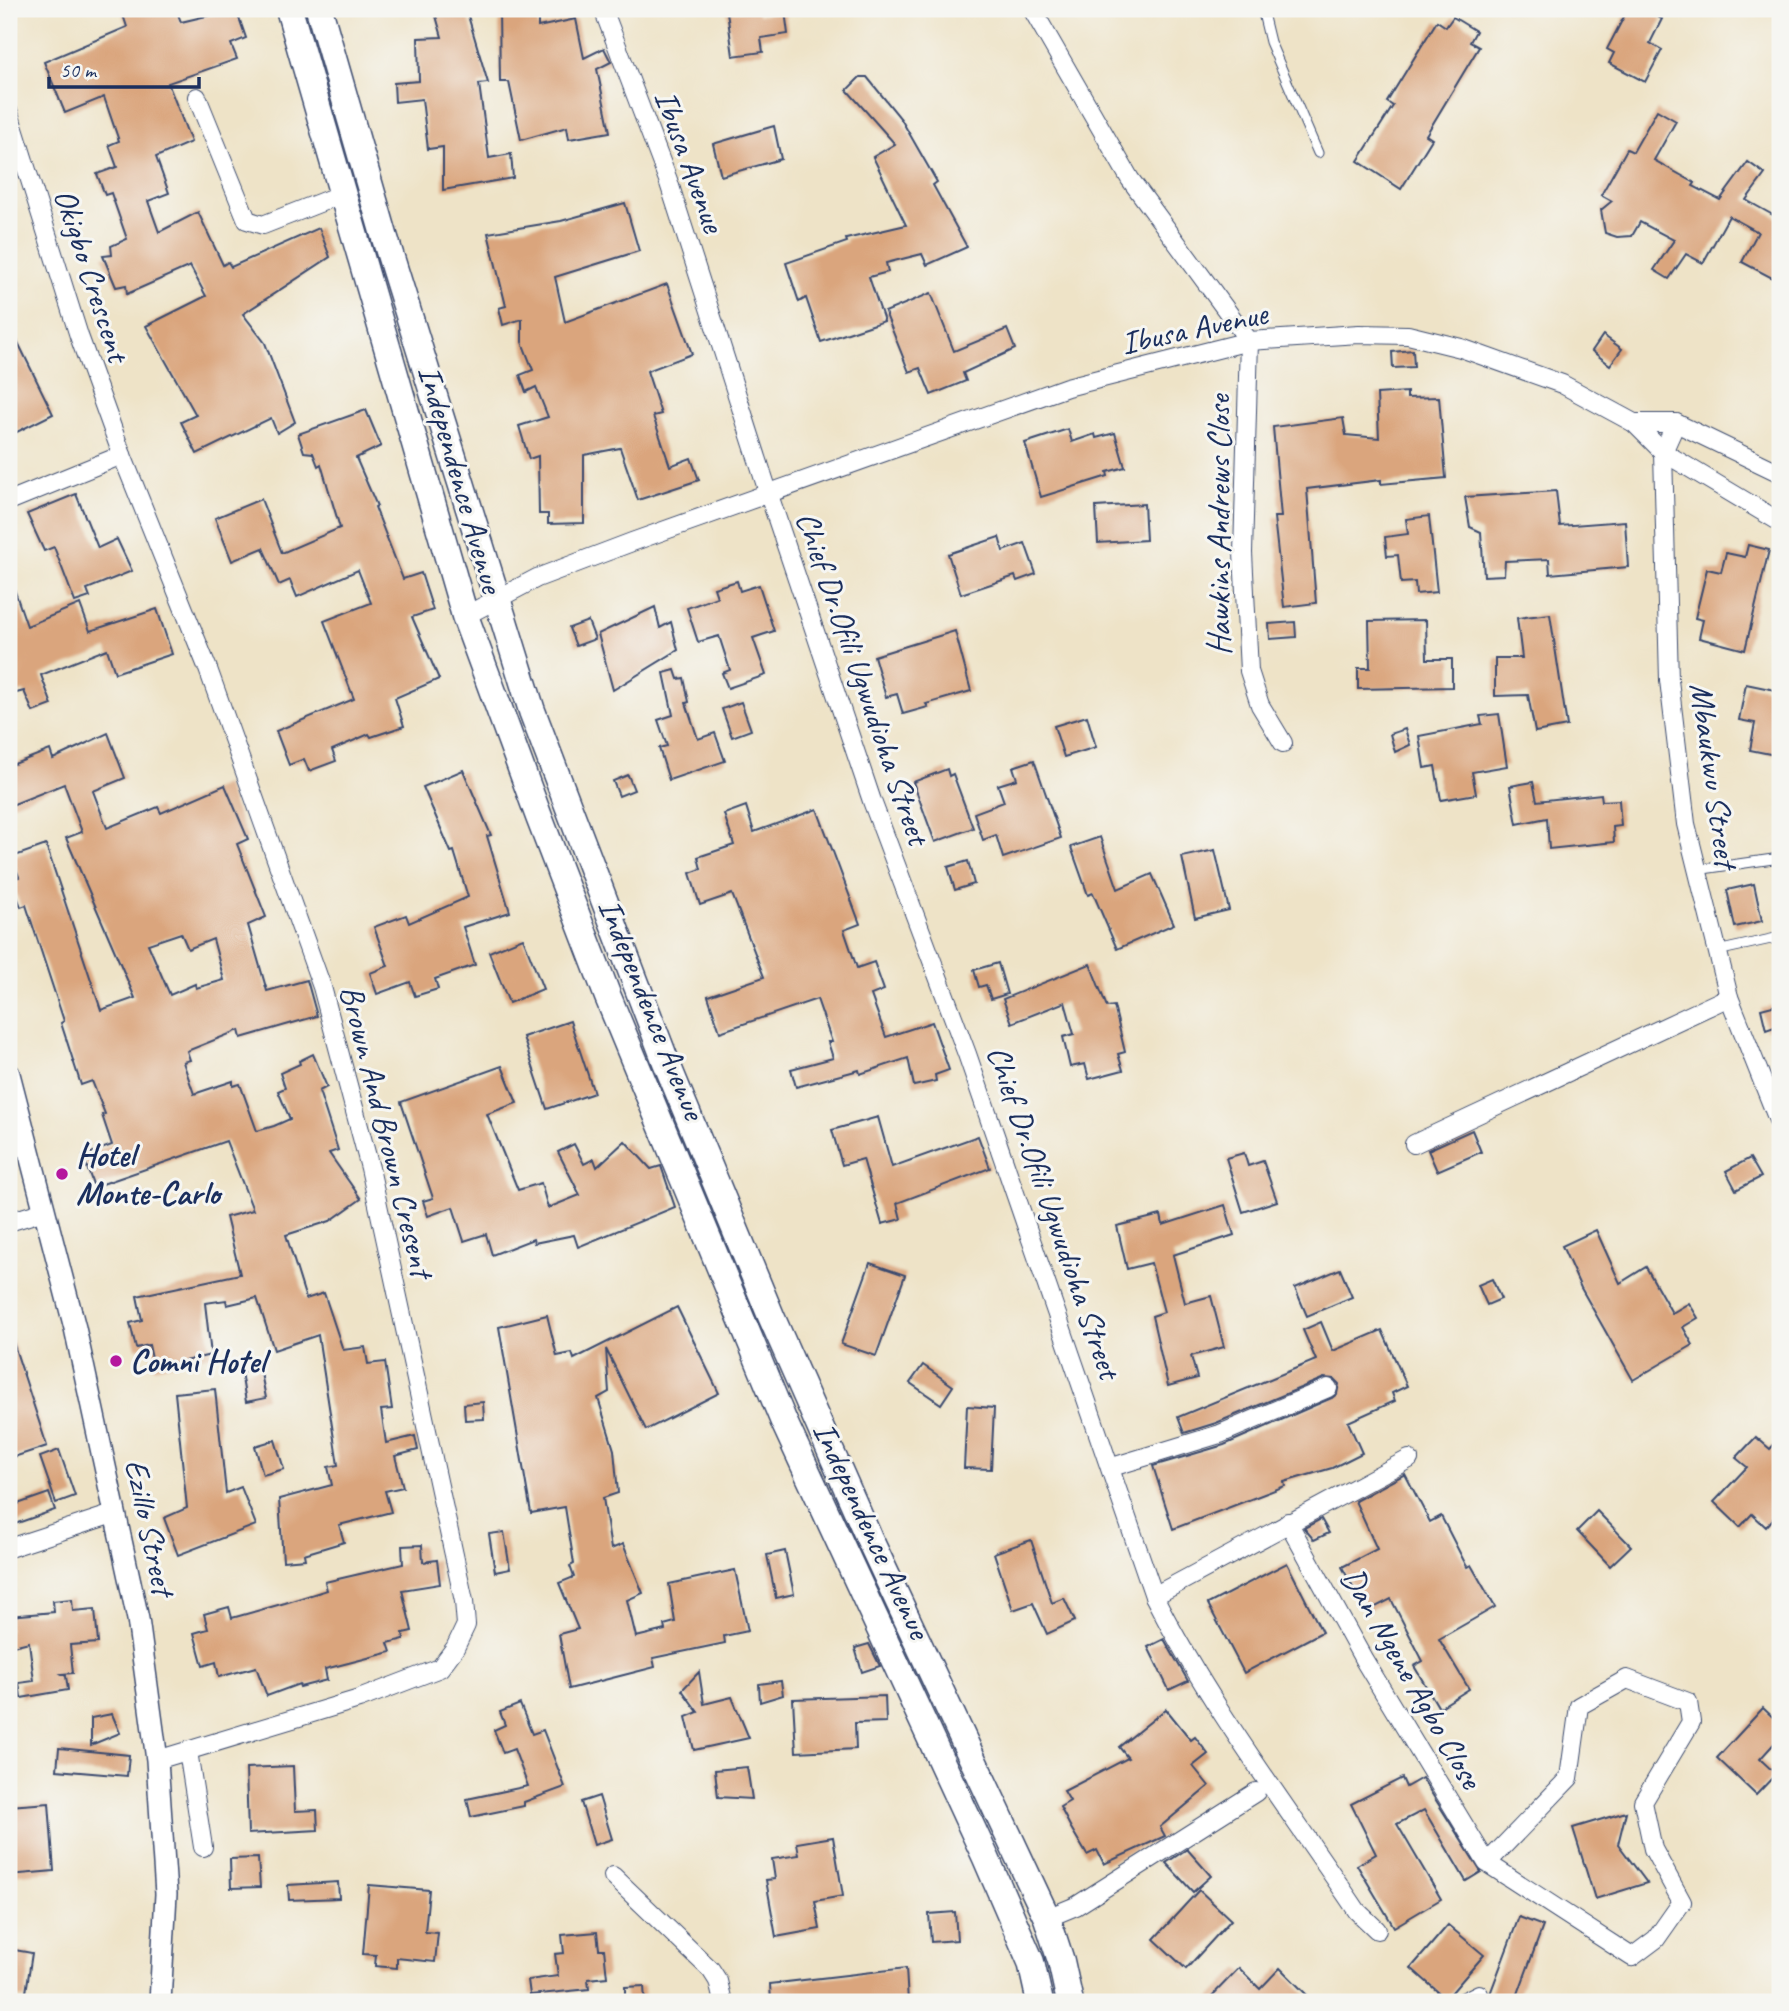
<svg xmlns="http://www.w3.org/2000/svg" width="1789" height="2011" viewBox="0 0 1789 2011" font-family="Caveat,sans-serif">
  <rect width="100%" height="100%" fill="#f6f6f2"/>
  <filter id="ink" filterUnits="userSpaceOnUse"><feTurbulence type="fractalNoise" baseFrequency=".0143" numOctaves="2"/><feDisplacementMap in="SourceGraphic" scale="14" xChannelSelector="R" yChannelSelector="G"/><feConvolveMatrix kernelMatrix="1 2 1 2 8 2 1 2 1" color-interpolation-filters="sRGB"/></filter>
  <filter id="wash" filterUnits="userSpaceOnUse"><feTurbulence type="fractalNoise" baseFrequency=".00686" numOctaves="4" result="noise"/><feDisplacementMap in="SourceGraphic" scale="28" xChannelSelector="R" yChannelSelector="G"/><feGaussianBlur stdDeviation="1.57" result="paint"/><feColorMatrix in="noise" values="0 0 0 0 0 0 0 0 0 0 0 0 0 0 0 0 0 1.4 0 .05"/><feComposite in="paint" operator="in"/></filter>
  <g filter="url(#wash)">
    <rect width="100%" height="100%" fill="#eee3c7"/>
    <g id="blocks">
      <g fill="#daa57d" fill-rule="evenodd">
        <path d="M121,9h55l5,13 55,-13 10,29 -15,6 6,15 -69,24 23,59 -35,15 13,36 -21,8 11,31 39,-20 25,53 5,-3 3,5 88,-39 11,29 -87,57 22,29 30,79 -18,11 -6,-15 -74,36 -16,-32 15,-7 -50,-89 60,-30 -16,-30 -63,28 -1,-9 -10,2 -13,-31 9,-1 -1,-9 16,-7 -16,-46 -6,2 -8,-21 20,-7 -8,-22 10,-4 -15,-44 -39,16 -21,-51 83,-35z"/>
        <path d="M434,9h32l22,74 -9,1 10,74 22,-4 2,24 -70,12v-43l-15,2 -6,-50 -27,3 -1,-19 25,-2 -1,-43 24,-1z"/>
        <path d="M499,9h39v18l38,-8 8,39 20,-10 7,14 -14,7 13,63 -41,7 -2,-12 -46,13 -12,-58h-9z"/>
        <path d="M757,9l1,6 27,-4 3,23 -27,4 2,14 -30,4 -6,-44z"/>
        <path d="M1628,9h15l19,10 -12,24 12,7 -17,32 -36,-19 5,-10 -7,-4z"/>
        <path d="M1453,17l23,14 -6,11 9,5 -53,88 6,4 -31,50 -43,-28 35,-55 -6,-4 50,-81 9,6z"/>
        <path d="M860,77h7l34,42 36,63 -4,3 34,62 -40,18 -5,-11 -36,9 2,9 -19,5 15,44 -63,21 -15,-44 -7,4 -13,-39 61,-21 -1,-3 60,-14 -33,-68 22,-13 -48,-54z"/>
        <path d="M1657,110l19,11 -22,39 41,23 -2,3 27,14 28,-38 17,12 -19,26 34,19v48l-6,12 -32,-17 16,-30 -29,-16 -26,47 -17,-9 -17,25 -15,-9 20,-30 -34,-18 -8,14 -15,1 -12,-4 -4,-23 11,-9 -11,-6 26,-46 6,3z"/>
        <path d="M774,126l7,33 -60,17 -8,-32z"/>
        <path d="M625,203l14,48 -84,26 10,45 102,-38 25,70 -45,17 14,43 -8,2 17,50 21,-8 8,22 -61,20 -18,-52 -36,7v68l-36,1v-10h-9l-1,-58 -9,3 -10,-33 29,-9 -12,-30 -10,5 -6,-17 13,-5 -11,-28v-23l-19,6 -4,-17 7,-2 -18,-73 73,-12z"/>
        <path d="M931,293l23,58 53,-22 8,20 -52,24 3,8 -35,14 -11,-27 -11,4 -24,-60z"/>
        <path d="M9,324l44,90 -44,22z"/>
        <path d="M1603,335l19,14 -12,16 -18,-14z"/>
        <path d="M1413,350l1,17 -21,1 -1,-16z"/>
        <path d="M1407,392v6l32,-1 7,81 -65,6v-4l-74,9 9,114 -32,4 -10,-90h7l-8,-90 70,-9 3,17 33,3 -2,-44z"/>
        <path d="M366,410l15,36 -25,12 21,48 -2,1 28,72 18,-6 12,37 -21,7 27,62 -44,19 9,28 -33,11 -2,-3 -37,16 4,11 -27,10 -5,-12 -15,6 -13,-34 78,-32 -30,-78 47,-18 -13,-33 -61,27 -7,-17 -11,5 -16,-37 -31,13 -17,-43 46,-19 21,54 58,-25 -19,-64 -3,2 -5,-13 -9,-1 -6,-18z"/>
        <path d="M1068,429l4,13 23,-8 1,4 19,-5 10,34 -18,5 1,4 -67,21 -16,-54z"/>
        <path d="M1556,491l4,35 65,-5 3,46 -78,7 -1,-15 -44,2 -1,14 -20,1 -3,-44 -11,-5 -5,-30z"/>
        <path d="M76,494l22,54 19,-9 15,32 -45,18 3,8 -15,5 -21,-55 -10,4 -17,-37z"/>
        <path d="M1144,504l2,36 -48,3 -2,-36z"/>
        <path d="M1429,516l8,76 -21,2 -1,-12 -14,1 -3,-28 -11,1 -2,-19 23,-3 -2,-15z"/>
        <path d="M999,537l4,14 22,-8 11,31 -19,7 -2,-5 -54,18 -13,-40z"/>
        <path d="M1748,545l21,5 -24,100 -46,-12 4,-18 -8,-2 12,-49 14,3 5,-19 19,4z"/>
        <path d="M11,580l16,46 53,-22 10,27 67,-22 15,45 -57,19 -8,-24 -66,26 11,30 -19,7 -9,-21 -15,4z"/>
        <path d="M737,581l3,10 19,-6 15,46 -21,7 13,37 -38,13 -6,-15 8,-3 -11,-34 -21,6 -11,-34 30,-11 -3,-9z"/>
        <path d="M655,607l5,21 11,-6 7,28 -65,40 -15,-56z"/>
        <path d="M1550,614l17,112 -32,6 -7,-37 -33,1v-38h27l-5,-40z"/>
        <path d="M1426,620l1,39h25v28l-94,2v-21h12l-1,-47z"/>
        <path d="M588,621l7,18 -19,7 -7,-18z"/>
        <path d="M1295,622l1,15 -26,2 -1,-15z"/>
        <path d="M955,631l16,60 -45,13 2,3 -25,7 -6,-20 -11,3 -12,-41z"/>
        <path d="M675,670l3,9 6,-1 5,24 -3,1 12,36 17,-6 10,28 -56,19 -10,-32 8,-2 -9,-26 15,-5 -9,-42z"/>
        <path d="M1746,684l34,7v65l-30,-6 5,-27 -16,-3z"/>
        <path d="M741,702l10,28 -19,7 -10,-28z"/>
        <path d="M1499,714l8,52 -35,6 4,22 -35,6 -6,-34 -11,2 -5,-32 63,-12 -2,-8z"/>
        <path d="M1087,716l9,31 -32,10 -10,-31z"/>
        <path d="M1405,729l5,16 -15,7 -5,-18z"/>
        <path d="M108,733l17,45 -32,13 14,37 51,-21 3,6 64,-28 23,54 -11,5 29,73 -18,8 19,66 40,-11 10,36 -76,22 -2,-8 -52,21 3,9 -7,2 11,32 39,-13v5l7,-2 17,47 17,-5 16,-7 -12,-28 7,-3 -5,-15 20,-9 -1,-3 14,-7 14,33 -8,4 19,59 -9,3 32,46 -31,22 -44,14 20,64 18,-6 19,57 22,-3 3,17 17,-2 7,47 -11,1 5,33 29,-7 3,14 -23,6 8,31 -18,4 6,21 -52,13 5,17 -40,12 1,5 -22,2 -4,-62 53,-14 -4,-18 10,-2 -20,-130 -44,15 -17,-52 -30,7 -1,-5 -21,3 6,52 -57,13 -5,-23 -13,3 -6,-25 12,-3 -5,-24 103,-22 -14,-57 27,-7 -27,-69 -132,46 -11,-31 29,-11 -10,-30 3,-1 -13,-33 -11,4 -20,-62 3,-2 -38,-116 -5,2 -10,-27 8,-3 -7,-20 34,-12 55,165 34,-12 -69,-160 16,-6 -18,-48 -55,22v-40l41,-16 3,9zM181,933l7,16 25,-10 11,41 -28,8 -1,-4 -25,11 -22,-51z"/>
        <path d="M1034,760l27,78 -58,20 -7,-23 -13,5 -9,-27 30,-11 -6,-17 19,-6 -4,-12z"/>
        <path d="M947,769l2,7 4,-2 20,54 -38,14 -22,-60z"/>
        <path d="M463,770l28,65 -4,1 23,76 -47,15 12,38 -40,14 3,10 -23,7 -5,-14 -33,12 -7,-21 18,-7 -14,-39 32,-12 3,8 59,-26 -14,-46 -3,1 -28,-65z"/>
        <path d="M628,775l6,15 -15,6 -6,-15z"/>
        <path d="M1533,782l4,19 64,-7 1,7 17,-1 2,26 -8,1 1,15 -65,7 -2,-31 -30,6 -7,-38z"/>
        <path d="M746,806l8,26 63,-23 43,115 -16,6 13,38 17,-6 10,28 -13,5 15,42 46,-15 17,48 -14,5 1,6 -22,5 -6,-28 -48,16 -1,-4 -63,17 -5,-18 42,-11 -5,-16h4l-15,-43 -97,33 -12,-36 56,-19 -32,-83 -32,11 -10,-32 11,-4 -3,-12 36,-12 -10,-31z"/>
        <path d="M1100,837l18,52 34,-15 22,50 -57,25 -24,-56 -5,2 -17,-48z"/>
        <path d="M1215,850l14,60 -34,8 -13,-61z"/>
        <path d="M968,861l6,23 -19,6 -7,-23z"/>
        <path d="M1754,884l8,37 -27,6 -8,-37z"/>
        <path d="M523,938l20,51 -34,14 -20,-51z"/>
        <path d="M998,963l9,31 -16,5 -5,-14 -7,2 -5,-17z"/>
        <path d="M1090,964l17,43 7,-1 11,46 -7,2 5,16 -34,9 -4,-15 -15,3 -7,-30 11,-3 -9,-32 -53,21 -9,-24z"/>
        <path d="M1780,1004v21l-14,5 -5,-21z"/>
        <path d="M570,1021l24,72 -47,16 -24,-72z"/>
        <path d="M502,1066l15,37 -30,11 31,76 23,-7 7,25 32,-13 -22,-43 16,-8 10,20 10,-5 3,8 28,-26 26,28 10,-3 14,41 -97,40 -4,-12 -40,8 -1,-4 -41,16 -6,-21 -22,7 -11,-34 -25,9 -5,-15 10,-3 -32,-96z"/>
        <path d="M878,1117l14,50 86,-31 12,32 -93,35 4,16 -19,5 -19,-65 -21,6 -10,-35z"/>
        <path d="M1472,1130l9,22 -44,19 -9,-21z"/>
        <path d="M1244,1153l4,13 15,-5 14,40 -34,11 -17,-54z"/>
        <path d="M1750,1158l11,19 -25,13 -10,-19z"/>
        <path d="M1225,1205l9,30 -61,20 12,48 26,-7 13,51 -33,9 6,22 -29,8 -16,-70 12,-4 -13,-49 -24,6 -10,-43 44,-11 2,10z"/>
        <path d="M1596,1230l24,53 26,-16 26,46 17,-10 9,15 -15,9 10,18 -60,35 -52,-92 -19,-42z"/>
        <path d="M870,1263l35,12 -29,81 -35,-12z"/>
        <path d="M1340,1269l12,28 -45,19 -12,-28z"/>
        <path d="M1492,1279l9,20 -14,6 -9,-20z"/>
        <path d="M677,1307l42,86 -73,37 -40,-81 3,43 -11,6 16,52 4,43 -15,5 8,51 12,-5 20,49 -16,7 9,37 29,-7 -1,-5 11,-3 -6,-38 66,-14 13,61 -24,5 1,7 -72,15 2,9 -86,22 -10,-55 19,-5 -19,-46 15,-6 -4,-11 4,-2 -9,-57 -34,6 -32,-186 48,-12 10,41 15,-3 2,6z"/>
        <path d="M1321,1322l12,29 49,-21 25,56 -15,7 3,8 -47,21 14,31 -30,15 -48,14 1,4 -112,43 -20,-63 71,-21 108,-47 5,-4 2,-10 -5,-5 -10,-1 -108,45 -32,10 -6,-16 138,-57 -13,-30z"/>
        <path d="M12,1339l35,107 -33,11 -5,-19v-98z"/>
        <path d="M923,1365l30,21 -12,18 -31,-21z"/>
        <path d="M260,1368l6,30 -20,4 -5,-30z"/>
        <path d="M215,1389l11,104 15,-6 15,38 -78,30 -14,-37 23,-10 -12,-115z"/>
        <path d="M483,1402l1,17 -19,1 -1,-16z"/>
        <path d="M967,1406l27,2 -3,61 -27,-1z"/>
        <path d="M1756,1437l14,12 10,-11v73l-14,16 -14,-13 -12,13 -26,-25 33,-35 -11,-9z"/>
        <path d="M275,1440l9,29 -21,6 -8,-29z"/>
        <path d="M59,1450l16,46 -19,7 -16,-46z"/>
        <path d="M1405,1474l25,48 11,-6 26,51 4,-2 24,42 -56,32 30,50 -30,19 -25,-42 9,-5 -32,-62 -25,13 -24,-45 35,-18 -22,-48z"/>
        <path d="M49,1493l6,17 -46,16v-19z"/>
        <path d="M1597,1511l34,35 -21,20 -33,-35z"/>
        <path d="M1321,1519l8,14 -15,7 -10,-12z"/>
        <path d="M504,1532l6,37 -15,3 -6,-38z"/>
        <path d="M1031,1540l21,63 12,-5 11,23 -28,13 -14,-31 -20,7 -19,-57z"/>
        <path d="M422,1545l1,17 14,-2 3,24 -38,6 10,41 -9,2 1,6 -16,4 3,9 -66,17 2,11 -27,7 -1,-3 -32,12 -11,-29 -37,10 -3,-15 -13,4 -9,-33 14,-4 -4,-15 25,-7 3,11 53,-15 42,-13 -2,-8 78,-18 -1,-18z"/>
        <path d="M785,1551l9,43 -18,4 -9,-43z"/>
        <path d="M1287,1563l35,69 -78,41 -36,-69z"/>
        <path d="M72,1599l1,12 22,-2 3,34 -28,2 3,28 -11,1 4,2 2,14 -47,8 -2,-15 15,-2 -5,-39 -20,5v-31l45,-4 -1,-11z"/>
        <path d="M1164,1639l24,42 -19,9 -21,-43z"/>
        <path d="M869,1644l11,22 -18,6 -7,-24z"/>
        <path d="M699,1672l5,32 28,-7 17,41 -55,12 -8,-33 12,-5 -16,-22z"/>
        <path d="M781,1681l2,14 -23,7 -1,-18z"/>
        <path d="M885,1696l1,26 -31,1 1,26 -60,3 -3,-53z"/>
        <path d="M520,1704l12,30 11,-4 22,57 -41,15v4l-53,11 -4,-18 61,-13 -14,-37 -11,4 -9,-23 11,-5 -5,-13z"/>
        <path d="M1763,1708l17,16v13l-20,22 16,15 -20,21 -39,-37z"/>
        <path d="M1166,1709l25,31 4,-3 13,17 -15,12 16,20 -49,41 5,9 -61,28 -7,-14 -10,5 -16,-27 -11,-21 10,-6 -6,-10 64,-33 -9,-11z"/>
        <path d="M112,1714l8,19 -29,12v-27z"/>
        <path d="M59,1748l70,7 -2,21 -70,-6z"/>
        <path d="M293,1766l2,45 22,-1 1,20 -70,4 -2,-66z"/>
        <path d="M747,1767l5,32 -34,-2 -3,-27z"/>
        <path d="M1402,1778l4,9 16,-9 59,94 -15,9 -42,-71 -27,14 44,75 -47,28 -37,-62 19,-11 -25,-50z"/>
        <path d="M599,1796l13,43 -18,6 -13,-43z"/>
        <path d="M49,1803l5,68 -45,4v-69z"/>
        <path d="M1626,1812l-8,32 29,39 -52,16 -22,-71z"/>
        <path d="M833,1837l10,59 -28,5 5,28 -44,8 -10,-57 9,-1 -3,-20 27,-4 -2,-12z"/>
        <path d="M1187,1849l24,27 -18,16 -27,-29z"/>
        <path d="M258,1858l2,29 -29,1 -1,-29z"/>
        <path d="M338,1882l1,16 -50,2 -1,-15z"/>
        <path d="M369,1885l60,5 -4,42 13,1 -3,29 -38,-4v10l-22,-2 1,-11 -13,-1z"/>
        <path d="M1199,1890l32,30 -45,49 -32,-30z"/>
        <path d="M955,1912l2,28 -26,2 -2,-28z"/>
        <path d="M1519,1917l24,9 -28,76h-28z"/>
        <path d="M1448,1925l36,30 -38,44 -35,-31z"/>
        <path d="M597,1932l2,17h5l3,28 -19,2 1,10 -59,6 -2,-15 30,-4 -3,-22 9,-1 -2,-18z"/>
        <path d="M9,1949l23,4 -7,46 -16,-3z"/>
        <path d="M906,1968l2,34h-137l-1,-18z"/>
        <path d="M1239,1968l21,21 20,-21 34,34h-108z"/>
        <path d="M644,1986l1,16h-20v-15z"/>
      </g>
    </g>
  </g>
  <g filter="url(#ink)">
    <use href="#blocks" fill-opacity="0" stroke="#3b4a6e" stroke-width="2"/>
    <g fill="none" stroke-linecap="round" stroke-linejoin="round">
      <g stroke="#3b4a6e" stroke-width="11">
        <g id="service">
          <path d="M1262,9l8,33 48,111"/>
          <path d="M1696,870l84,-12"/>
          <path d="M1717,951l63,-14"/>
        </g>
      </g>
      <g stroke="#3b4a6e" stroke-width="20">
        <g id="minor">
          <path d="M603,9l65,171 101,315 103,306 95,253 187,542c56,111 134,212 203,315l20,19"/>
          <path d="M1032,9l98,170 119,162 -6,212 6,118 11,34 23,38"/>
          <path d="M197,97l50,123 16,5 79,-31"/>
          <path d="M9,113l70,223 43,119"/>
          <path d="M1634,423h42l104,50"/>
          <path d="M1676,423l-13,29 6,228 17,144 43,173 51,128"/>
          <path d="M9,501l113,-46 86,214 114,318 48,181 94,433 2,24 -11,23 -15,20 -81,31 -202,61"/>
          <path d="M465,616l72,-38 95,-36 435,-155 182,-46 110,-7 49,1 53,13 101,36 61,33 11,6 29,29 117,70"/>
          <path d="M1414,1144l315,-147"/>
          <path d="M9,1222l35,-11"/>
          <path d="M1112,1467l108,-33 108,-46"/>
          <path d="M1288,1522l76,138 123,203 145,94 24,-18 26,-37 -29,-53 -10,-47 48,-80 -3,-20 -61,-23 -48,27 -10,72 -82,85"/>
          <path d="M9,1548l107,-35"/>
          <path d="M1154,1596l255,-137"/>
          <path d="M188,1751l15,96"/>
          <path d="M613,1876l98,94 7,11 5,21"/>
          <path d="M1047,1918l29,-12 180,-114"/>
          <path d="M1463,2002l16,-8"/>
        </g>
      </g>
      <g stroke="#3b4a6e" stroke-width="24">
        <path id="tertiary" d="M9,1074l66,254 63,291 19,141 9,134 -6,108"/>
      </g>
      <g stroke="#3b4a6e" stroke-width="29">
        <g id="primary">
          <path d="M289,9l176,607 74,201 69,180 176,425 202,436 45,104 9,40"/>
          <path d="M319,9l65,226 148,476 134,351 105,254 98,222 178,380 14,43 9,41"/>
        </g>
      </g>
      <use href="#service" stroke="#fff" stroke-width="9"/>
      <use href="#minor" stroke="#fff" stroke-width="18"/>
      <use href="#tertiary" stroke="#fff" stroke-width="21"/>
      <use href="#primary" stroke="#fff" stroke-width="26"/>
    </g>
  </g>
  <g fill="#b5179e" stroke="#f6f6f2" stroke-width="2.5">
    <circle cx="62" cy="1174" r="7"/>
    <circle cx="116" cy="1361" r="7"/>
  </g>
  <g text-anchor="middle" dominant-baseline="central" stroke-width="6" stroke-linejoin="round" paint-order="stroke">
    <g font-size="33" fill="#1b2f5e" stroke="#f6f6f2">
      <text transform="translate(690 161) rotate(70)">Ibusa Avenue</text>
      <text transform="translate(92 275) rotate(72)">Okigbo Crescent</text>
      <text transform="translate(1194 328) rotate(-12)">Ibusa Avenue</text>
      <text transform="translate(461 479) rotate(74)">Independence Avenue</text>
      <text transform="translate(1219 525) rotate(-90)">Hawkins Andrews Close</text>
      <text transform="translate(863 678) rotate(71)">Chief Dr.Ofili Ugwudioha Street</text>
      <text transform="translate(1714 775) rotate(82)">Mbaukwu Street</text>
      <text transform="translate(652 1009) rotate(68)">Independence Avenue</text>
      <text transform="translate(387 1131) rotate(76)">Brown And Brown Cresent</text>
      <text transform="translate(1054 1212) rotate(71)">Chief Dr.Ofili Ugwudioha Street</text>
      <text transform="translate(150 1527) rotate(78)">Ezillo Street</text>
      <text transform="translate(872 1530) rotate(65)">Independence Avenue</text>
      <text transform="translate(1412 1678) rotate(60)">Dan Ngene Agbo Close</text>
    </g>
    <g font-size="33" font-weight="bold" fill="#1b2f5e" stroke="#f6f6f2" text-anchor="start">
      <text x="76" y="1155">Hotel<tspan x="76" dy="38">Monte-Carlo</tspan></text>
      <text x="130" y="1361">Comni Hotel</text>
    </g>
  </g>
  <rect width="1789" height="2011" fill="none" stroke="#f6f6f2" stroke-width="35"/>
  <path d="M49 77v10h150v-10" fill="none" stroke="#1b2f5e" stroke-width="3.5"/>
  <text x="60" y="77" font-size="21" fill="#1b2f5e" stroke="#f6f6f2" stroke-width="5" paint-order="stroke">50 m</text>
</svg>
